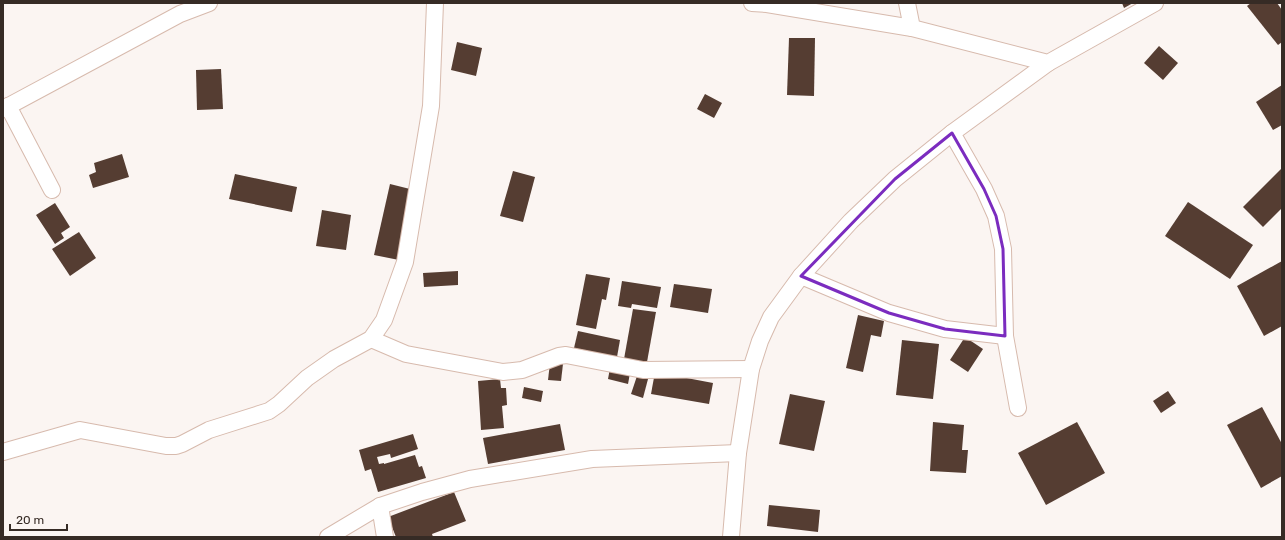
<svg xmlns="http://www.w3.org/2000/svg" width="1285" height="540" viewBox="0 0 1285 540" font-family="Rubik,sans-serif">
  <rect width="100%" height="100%" fill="#fbf5f2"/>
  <g fill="#553d32">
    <path d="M1122,3h11l-9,5z"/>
    <path d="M1251,3h26l5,7v32l-4,3 -31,-39z"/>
    <path d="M789,38h26l-1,58 -27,-1z"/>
    <path d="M457,42l25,6 -6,28 -25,-6z"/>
    <path d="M1159,46l19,17 -15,17 -19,-17z"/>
    <path d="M221,69l2,40 -26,1 -1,-40z"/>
    <path d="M1282,85v40l-9,5 -17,-28z"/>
    <path d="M705,94l17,9 -8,15 -17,-9z"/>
    <path d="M122,154l7,23 -36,11 -4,-13 7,-3 -2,-9z"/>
    <path d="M1282,168v40l-19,19 -20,-20z"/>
    <path d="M513,171l22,6 -12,45 -23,-6z"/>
    <path d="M235,174l62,13 -5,25 -63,-13z"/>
    <path d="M390,184l24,6 -15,70 -25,-5z"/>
    <path d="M1188,202l65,43 -23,34 -65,-43z"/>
    <path d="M55,203l15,24 -9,6 3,5 -9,6 -19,-29z"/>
    <path d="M322,210l29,5 -5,35 -30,-4z"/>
    <path d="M79,232l17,26 -26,18 -18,-27z"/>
    <path d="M1282,261v65l-18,10 -27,-50z"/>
    <path d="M458,271v14l-34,2 -1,-14z"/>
    <path d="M586,274l24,4 -4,22 -4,-1 -6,30 -20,-4z"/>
    <path d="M622,281l39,6 -4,21 -25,-4 -1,4 -13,-2z"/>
    <path d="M674,284l38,5 -4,24 -38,-6z"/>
    <path d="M633,309l23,3 -9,50 -23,-3z"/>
    <path d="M858,315l26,6 -3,16 -10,-2 -8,37 -17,-4z"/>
    <path d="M578,331l42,9 -3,17 -43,-9z"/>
    <path d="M965,337l18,12 -15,23 -18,-12z"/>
    <path d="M902,340l37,4 -6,55 -37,-4z"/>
    <path d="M550,363l13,1 -2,17 -13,-1z"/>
    <path d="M610,368l20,5 -2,11 -20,-5z"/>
    <path d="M655,372l58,11 -4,21 -58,-10z"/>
    <path d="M637,376l11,3 -5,19 -12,-4z"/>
    <path d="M500,379l1,9h5l1,17 -5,1 2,22 -23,2 -3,-49z"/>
    <path d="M524,387l19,4 -2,11 -19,-4z"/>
    <path d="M1168,391l8,12 -15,10 -8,-12z"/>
    <path d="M790,394l35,7 -11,50 -35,-7z"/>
    <path d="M1262,407l20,37v32l-21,12 -34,-63z"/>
    <path d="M933,422l31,3 -2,25h6l-2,23 -36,-2z"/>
    <path d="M1077,422l28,51 -59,32 -28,-52z"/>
    <path d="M560,424l5,26 -77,14 -5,-26z"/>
    <path d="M413,434l5,15 -27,9 -1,-4 -13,3 2,7 5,-1v1l31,-9 4,12 3,-1 4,12 -48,14 -7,-23 -6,2 -6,-21z"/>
    <path d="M454,492l12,29 -34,13 1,3h-37l-8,-20z"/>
    <path d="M769,505l51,5 -2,22 -51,-6z"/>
  </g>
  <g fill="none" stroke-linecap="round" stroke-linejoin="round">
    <g stroke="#d7baad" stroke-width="18">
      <g id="minor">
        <path d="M752,3l15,1 145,24"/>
        <path d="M907,3l5,25 136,35 107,-60"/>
        <path d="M8,106l44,84"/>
        <path d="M3,109l177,-95 29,-11"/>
        <path d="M952,133l-57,46 -44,42 -50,55 88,37 56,16 60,7"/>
        <path d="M371,339l35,15 97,18 19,-2 37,-14 7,-1 77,15 108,-1"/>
        <path d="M1018,408l-13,-72 -2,-87 -7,-33 -12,-27 -32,-56 96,-70"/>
        <path d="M3,452l77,-22 86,16h10l6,-2 27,-14 60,-19 10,-7 28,-26 27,-19 37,-20 13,-19 21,-58 26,-156 4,-103"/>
        <path d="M380,506l5,31"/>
        <path d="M328,537l52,-31 42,-14 48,-13 122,-20 146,-6"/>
        <path d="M731,537l7,-84 13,-84 9,-28 11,-24 30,-41"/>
      </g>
    </g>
    <use href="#minor" stroke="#fff" stroke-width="16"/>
  </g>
  <path fill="none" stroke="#7b2cbf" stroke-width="3" stroke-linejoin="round" d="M952,133l32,56 12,27 7,33 2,87 -60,-7 -56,-16 -88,-37 94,-97z"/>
  <rect width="1285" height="540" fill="none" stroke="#362b25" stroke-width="8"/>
  <path d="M10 524v6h57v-6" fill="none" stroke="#362b25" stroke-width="2"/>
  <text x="16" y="524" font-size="12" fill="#362b25" stroke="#fbf5f2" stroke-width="3" paint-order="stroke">20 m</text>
</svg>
